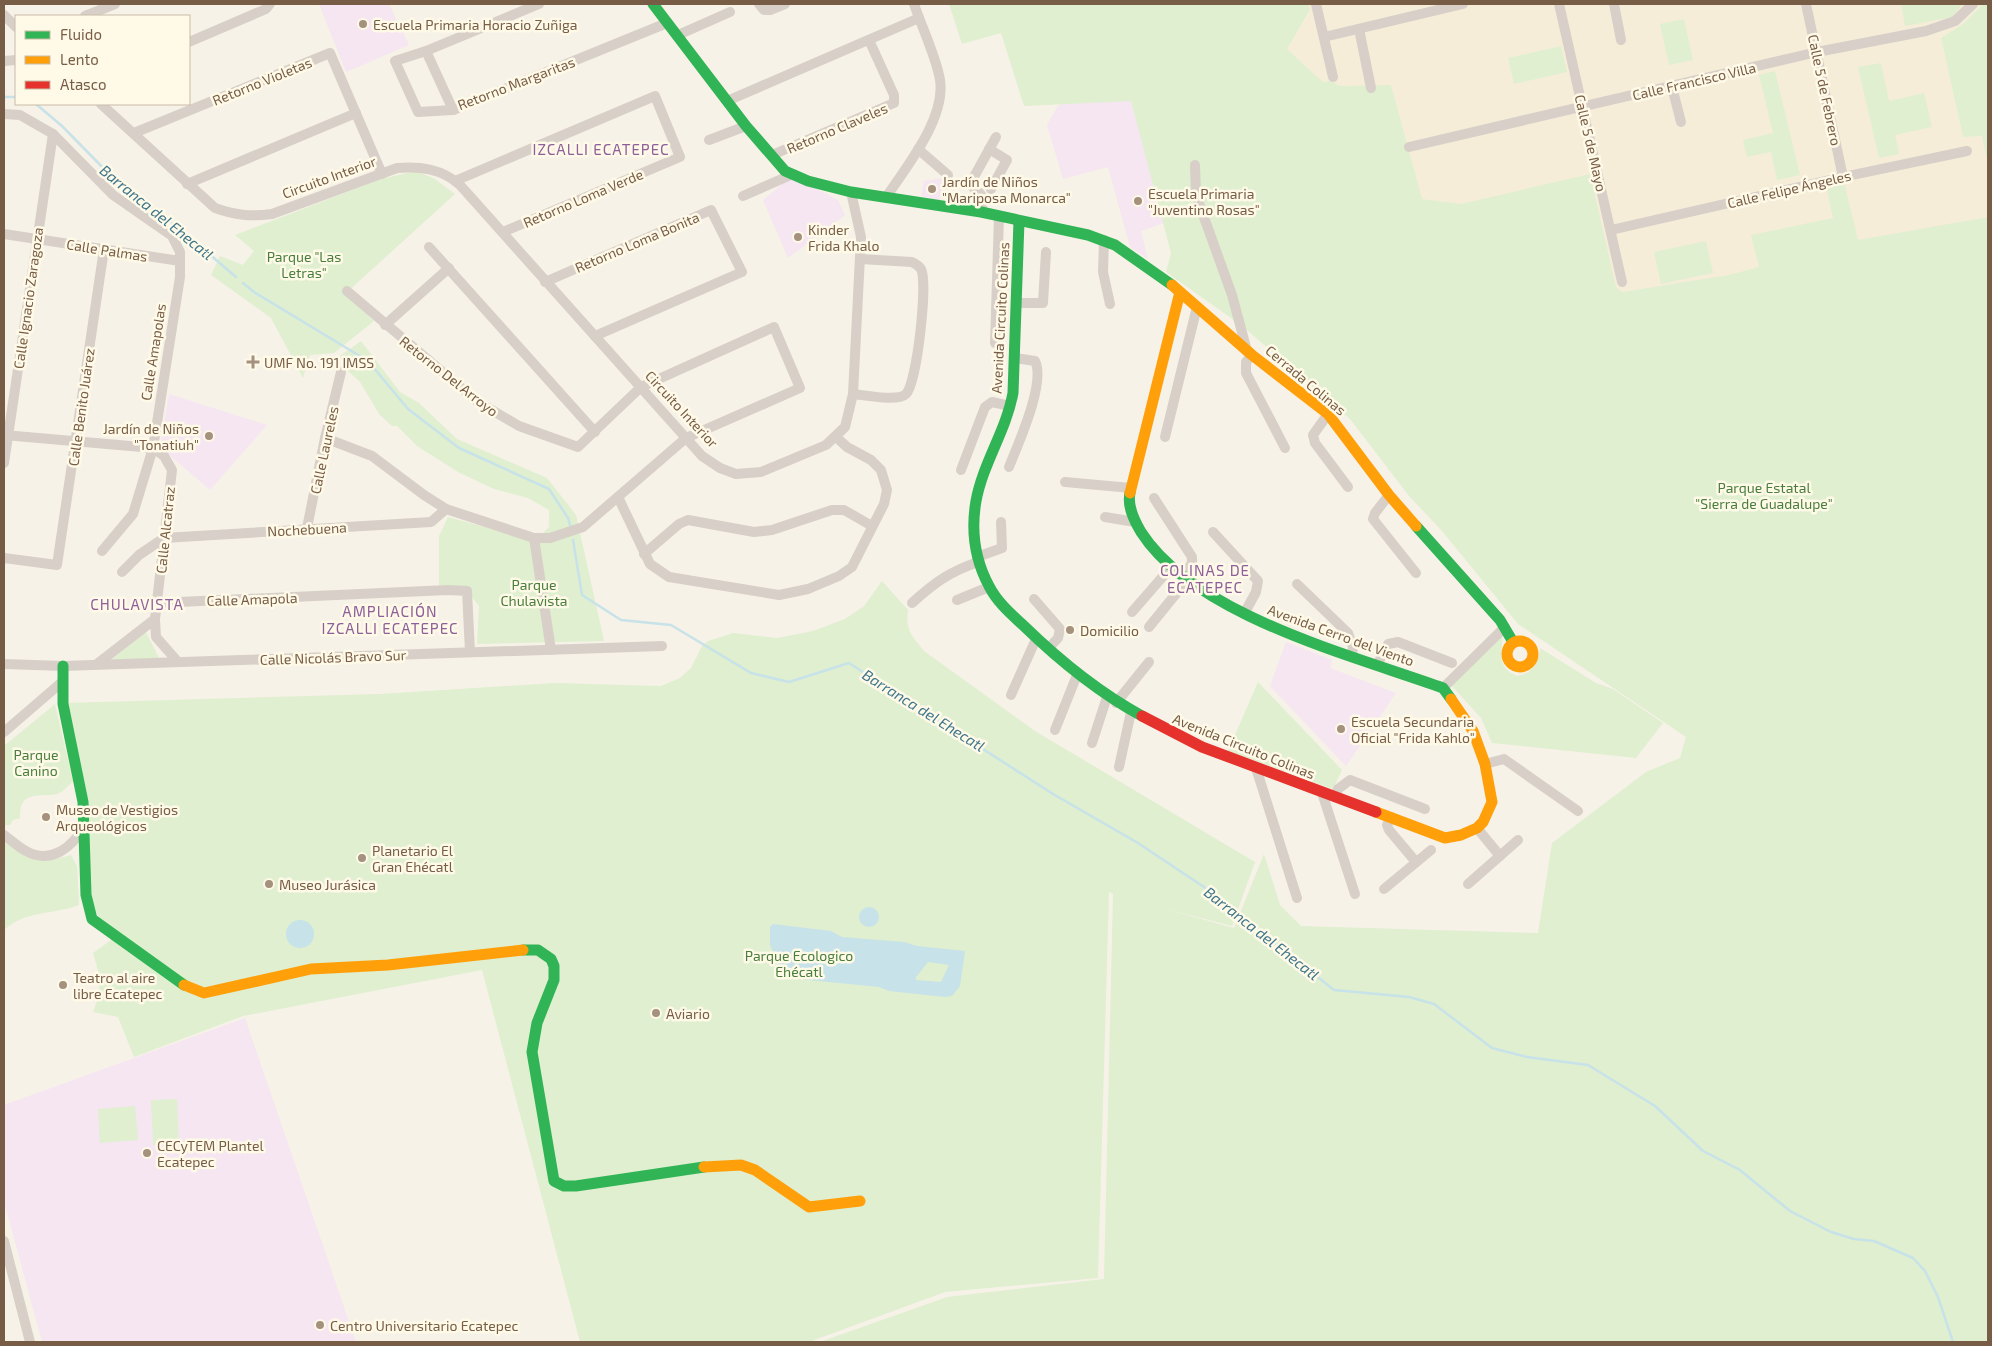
<svg xmlns="http://www.w3.org/2000/svg" width="1992" height="1346" viewBox="0 0 1992 1346" font-family="'Exo 2',sans-serif">
  <rect width="100%" height="100%" fill="#f7f2e7"/>
  <path fill="#f6edd9" d="M1308,4h675l-20,20 -22,14 22,99 20,-1 5,28v59l-375,77 -147,-95 -44,-6 -95,-113 -40,-37 23,-38z"/>
  <g fill="#f5e6f1">
    <path d="M319,4h70l20,41 -63,27z"/>
    <path d="M1131,100l33,123 -23,8 7,28 -18,-12 -22,-80 -45,12 -16,-54 11,-19 3,-2z"/>
    <path d="M792,176l46,24 7,15 -57,43 -25,-58z"/>
    <path d="M943,178l-3,23 -19,-5 3,-15z"/>
    <path d="M169,394l98,31 -57,65 -50,-43z"/>
    <path d="M1286,642l46,18 -2,8 66,25 -50,73 -76,-80z"/>
    <path d="M245,1018l111,324h-314l-38,-141v-96z"/>
  </g>
  <g fill="#dfefd0">
    <path d="M949,4h359l2,6 -23,39 36,33 7,-1 10,5 51,-1 31,114 39,5 129,-30 26,113 6,5 107,-17 30,-8 -8,-32 82,-17 -7,-32 18,-4 14,58 130,-23v1125h-1168l127,-45 157,-18 9,-385 -4,-2 -11,386 -153,14 -136,50h-229l-98,-372 -239,46 -109,41 -16,-40 -25,-5c9,-24 8,-34 0,-59l18,-13 -19,-36 -27,-201 315,-9 174,-11 107,3 19,-8 11,-10 11,-22 6,-5 25,-8 44,5 36,-7 32,-12 19,-13 18,-25 26,29c-3,20 4,26 16,41l111,80 220,131 -23,64 -70,-18 72,20 30,-74 16,51 21,21 237,7 14,-90 94,-71 34,-14 6,-21 -168,-113 -76,-93 -33,-35 -59,-77 -109,-94 -75,-53 5,-19 -40,-152 -107,5 -23,-73 -39,11z"/>
    <path d="M1901,4h62l-11,13 -47,9z"/>
    <path d="M1983,4h5v160l-6,-28 -19,1 -22,-99 22,-14z"/>
    <path d="M1684,19l9,41 -24,5 -9,-41z"/>
    <path d="M1561,46l6,26 -53,12 -6,-26z"/>
    <path d="M1881,63l8,38 35,-8 8,34 -37,8 4,19 -20,4 -21,-91z"/>
    <path d="M1775,71l25,104 -23,5 -6,-28 -24,5 -4,-17 30,-7 -14,-58z"/>
    <path d="M416,171l19,8 20,15 -110,100 29,27 -40,32 -24,2 -7,23 -32,-60 -60,-43 9,-19 23,9 11,-14 -19,-16 146,-56z"/>
    <path d="M1706,241l7,32 -52,11 -7,-32z"/>
    <path d="M361,341l39,51 19,11 38,36 90,39 29,37 28,126 -127,3 2,-38 -15,-19 -25,-2v-49l9,-19 87,24 14,-14v-17l-21,-12 -34,-9 -36,-17 -41,-26 -20,-20h-5l-13,-12 -19,-32 -12,-11 -8,-15z"/>
    <path d="M146,632l14,28h-49z"/>
    <path d="M1502,634c2,18 -8,32 15,42 16,-3 22,-13 23,-28l56,35 17,6 50,34 -27,35 -144,-15 -11,-25 -32,-35z"/>
    <path d="M1258,682l84,88 -9,19 -105,-38z"/>
    <path d="M55,704l18,77c-4,4 -10,11 -16,13 -16,4 -38,-6 -37,24l-7,2 -3,5h-6v-79z"/>
    <path d="M4,839c27,22 32,26 67,16l6,11 2,39c-26,10 -53,5 -75,25z"/>
    <path d="M177,1099l2,45 -26,1 -2,-45z"/>
    <path d="M135,1106l3,34 -38,3 -2,-34z"/>
  </g>
  <g fill="#c7e2e8" fill-rule="evenodd">
    <circle cx="869" cy="917" r="10"/>
    <circle cx="300" cy="934" r="14"/>
    <path d="M773,924l58,7 11,6 62,5 13,4 48,5 -5,35 -8,10 -7,1 -56,-6 -10,-4 -90,-9 -6,-4 -13,-29v-18zM928,962l21,3 -8,17 -25,-2v-3z"/>
  </g>
  <g fill="none" stroke-linecap="round" stroke-linejoin="round">
    <g stroke="#c7e2e8" stroke-width="2.5">
      <path d="M4,97h12"/>
      <path d="M36,104l26,22 53,54 65,49 56,48"/>
      <path d="M243,283l11,9 114,69 40,48 51,39 90,41 19,29 2,7"/>
      <path d="M573,540l9,55 39,25 50,5 80,48 38,9 60,-19 204,131 85,49 66,44 130,103 75,7 25,7 58,44 35,9 61,8 67,41 48,45 37,19 50,41 41,21 23,7 20,2 39,17 12,13 13,26 15,45"/>
    </g>
    <g stroke="#d8d0c8" stroke-width="10">
      <path d="M539,4l-113,47 -31,10 23,51 35,-2 214,-87"/>
      <path d="M759,4l5,6h6l15,-6"/>
      <path d="M1316,4l17,73"/>
      <path d="M1559,4l63,278"/>
      <path d="M1614,4l7,36"/>
      <path d="M1806,4l37,173"/>
      <path d="M4,15l12,12"/>
      <path d="M85,16l30,-12"/>
      <path d="M1359,29l12,59"/>
      <path d="M678,35l52,-23"/>
      <path d="M1324,37l139,-33"/>
      <path d="M189,42l77,-33 4,-5"/>
      <path d="M426,51l27,59"/>
      <path d="M4,61l12,-1"/>
      <path d="M1672,87l9,35"/>
      <path d="M727,101l192,-83"/>
      <path d="M101,104l114,104c20,7 35,9 57,6l125,-46c24,-2 45,1 63,17l242,271 18,12 16,6 25,-2 65,-27 19,-18 8,-33 8,-157 -10,-45"/>
      <path d="M4,114l16,1 33,19 60,61 59,41 8,16v25l-27,171 -20,66 -31,37"/>
      <path d="M134,133l196,-80 52,121"/>
      <path d="M709,140l37,-14"/>
      <path d="M1409,147l408,-95 109,-21 29,-10 18,-17"/>
      <path d="M918,149l30,26"/>
      <path d="M989,149l18,11 -16,29"/>
      <path d="M772,155l122,-52v-8l-25,-55"/>
      <path d="M1195,165l1,30 36,100 15,56"/>
      <path d="M455,181l200,-85 25,61 -177,75"/>
      <path d="M187,184l169,-71"/>
      <path d="M743,196l50,-22"/>
      <path d="M887,196c20,-30 59,-78 53,-116 -3,-21 -19,-55 -26,-76"/>
      <path d="M981,212c5,-21 0,-15 -11,-28l26,-47"/>
      <path d="M1611,230l232,-53 124,-26"/>
      <path d="M4,234l176,27"/>
      <path d="M1104,240l-1,32 7,32"/>
      <path d="M429,247l166,185"/>
      <path d="M545,282l166,-72 31,62 -147,64"/>
      <path d="M1017,303h26l3,-51"/>
      <path d="M385,325l64,-57"/>
      <path d="M995,343l4,-127"/>
      <path d="M1252,355l-6,7v11l39,75"/>
      <path d="M853,394c11,1 45,8 53,0 11,-11 22,-111 15,-125 -2,-3 -5,-5 -9,-7l-52,-3"/>
      <path d="M1328,414l-15,21 2,8 33,44"/>
      <path d="M4,435l149,13"/>
      <path d="M1165,437l32,-130"/>
      <path d="M325,438l47,18 52,39 22,14 88,29h16l33,-11 103,-89 114,-50 -26,-61 -133,60 -63,60 -59,-21 -41,-24 -131,-111"/>
      <path d="M153,448l11,8 8,14 -17,149 1,18 22,25"/>
      <path d="M4,463l49,-329"/>
      <path d="M1009,467c9,-23 37,-84 26,-106l-20,-3"/>
      <path d="M961,470l24,-63 7,-5 18,4"/>
      <path d="M1065,482l66,6"/>
      <path d="M1389,495l-14,18 -2,6 43,54"/>
      <path d="M618,497l32,67 19,13 110,18 29,-6 31,-13 13,-9 32,-63 3,-14 -6,-20 -10,-10 -24,-13 -11,-10"/>
      <path d="M1154,498l38,59v6l-8,12"/>
      <path d="M1105,517l30,5"/>
      <path d="M307,528l18,-90 16,-66"/>
      <path d="M1213,532l45,49 -2,11 -12,22"/>
      <path d="M534,538l17,112"/>
      <path d="M644,554l35,-30 9,-4 66,12 18,-2 60,-20h12l28,16"/>
      <path d="M977,557l25,-9 -1,-26"/>
      <path d="M4,558l53,7 47,-316"/>
      <path d="M122,572l17,-17 25,-17 267,-16 15,-13"/>
      <path d="M1297,584l51,49 5,14 -1,9"/>
      <path d="M1034,599l26,30 -2,9 -10,11"/>
      <path d="M957,600l32,-13"/>
      <path d="M157,603l291,-13 19,1 3,61"/>
      <path d="M912,603c22,-20 37,-31 66,-41"/>
      <path d="M1132,612l40,-46"/>
      <path d="M1149,627l39,-48"/>
      <path d="M4,664l59,2 599,-20"/>
      <path d="M97,664l58,-45"/>
      <path d="M1377,665l11,-21 10,-2 54,21"/>
      <path d="M1443,688l62,-61"/>
      <path d="M1011,695l25,-56"/>
      <path d="M1116,703l33,-41"/>
      <path d="M1055,730l22,-55"/>
      <path d="M4,732l58,-50"/>
      <path d="M1092,743l15,-46"/>
      <path d="M1485,764l19,-5 74,52"/>
      <path d="M1119,767l12,-55"/>
      <path d="M1256,768l41,130"/>
      <path d="M1322,793l33,101"/>
      <path d="M1335,797l3,-8 12,-9 75,29"/>
      <path d="M1391,817l-4,8 2,5 27,32"/>
      <path d="M1477,828l23,28"/>
      <path d="M4,835c7,5 14,12 22,16 25,14 46,-4 58,-24"/>
      <path d="M1468,884l50,-44"/>
      <path d="M1384,889l47,-39"/>
      <path d="M4,1241l26,101"/>
    </g>
    <g stroke="#30b455" stroke-width="11">
      <path d="M653,4l93,122 39,45 23,10 43,11 130,20 107,23 27,10 57,40"/>
      <path d="M1019,221l-6,172c-7,38 -30,70 -37,108 -5,29 -1,59 13,85 8,16 22,28 35,40 36,35 74,66 118,90"/>
      <path d="M1130,493c-3,13 4,27 11,39 54,84 211,123 302,156l8,11"/>
      <path d="M1416,526l84,94 13,22"/>
      <path d="M63,666v38l20,98 3,93 6,24 92,66"/>
      <path d="M523,950h15l13,9 3,7v14l-17,43 -5,29 22,129 10,5h12l128,-19"/>
    </g>
    <g stroke="#ff9f0a" stroke-width="11">
      <path d="M1172,285l80,70 76,59 61,81 27,31"/>
      <path d="M1130,493l50,-201"/>
      <circle cx="1520" cy="654" r="13"/>
      <path d="M1376,812l69,26 16,-3 16,-7 6,-6 9,-20 -7,-38 -12,-33 -22,-32"/>
      <path d="M184,985l20,8 107,-24 77,-4 135,-15"/>
      <path d="M704,1167l37,-2 14,5 54,37 51,-6"/>
    </g>
    <path stroke="#e5322d" stroke-width="11" d="M1142,716l60,31 174,65"/>
  </g>
  <g fill="#a4917e" stroke="#fff9e8" stroke-width="2">
    <circle cx="363" cy="24" r="5"/>
    <circle cx="932" cy="189" r="5"/>
    <circle cx="1138" cy="201" r="5"/>
    <circle cx="798" cy="237" r="5"/>
    <path d="M250.5 354.5h5v5h5v5h-5v5h-5v-5h-5v-5h5z"/>
    <circle cx="209" cy="436" r="5"/>
    <circle cx="1070" cy="630" r="5"/>
    <circle cx="1341" cy="729" r="5"/>
    <circle cx="46" cy="817" r="5"/>
    <circle cx="362" cy="858" r="5"/>
    <circle cx="269" cy="884" r="5"/>
    <circle cx="63" cy="985" r="5"/>
    <circle cx="656" cy="1013" r="5"/>
    <circle cx="147" cy="1153" r="5"/>
    <circle cx="320" cy="1325" r="5"/>
  </g>
  <g text-anchor="middle" dominant-baseline="central" stroke-width="5" stroke-linejoin="round" paint-order="stroke">
    <g font-size="14" fill="#775d45" stroke="#fff9e8" text-anchor="start">
      <text x="373" y="24">Escuela Primaria Horacio Zuñiga</text>
      <text x="942" y="181">Jardín de Niños<tspan x="942" dy="16">"Mariposa Monarca"</tspan></text>
      <text x="1148" y="193">Escuela Primaria<tspan x="1148" dy="16">"Juventino Rosas"</tspan></text>
      <text x="808" y="229">Kinder<tspan x="808" dy="16">Frida Khalo</tspan></text>
      <text x="264" y="362">UMF No. 191 IMSS</text>
      <text x="199" y="428" text-anchor="end">Jardín de Niños<tspan x="199" dy="16">"Tonatiuh"</tspan></text>
      <text x="1080" y="630">Domicilio</text>
      <text x="1351" y="721">Escuela Secundaria<tspan x="1351" dy="16">Oficial "Frida Kahlo"</tspan></text>
      <text x="56" y="809">Museo de Vestigios<tspan x="56" dy="16">Arqueológicos</tspan></text>
      <text x="372" y="850">Planetario El<tspan x="372" dy="16">Gran Ehécatl</tspan></text>
      <text x="279" y="884">Museo Jurásica</text>
      <text x="73" y="977">Teatro al aire<tspan x="73" dy="16">libre Ecatepec</tspan></text>
      <text x="666" y="1013">Aviario</text>
      <text x="157" y="1145">CECyTEM Plantel<tspan x="157" dy="16">Ecatepec</tspan></text>
      <text x="330" y="1325">Centro Universitario Ecatepec</text>
    </g>
    <g font-size="14" fill="#775d45" stroke="#fff9e8">
      <text transform="translate(262 81) rotate(-22)">Retorno Violetas</text>
      <text transform="translate(1694 81) rotate(-13)">Calle Francisco Villa</text>
      <text transform="translate(516 83) rotate(-21)">Retorno Margaritas</text>
      <text transform="translate(1825 90) rotate(78)">Calle 5 de Febrero</text>
      <text transform="translate(837 128) rotate(-23)">Retorno Claveles</text>
      <text transform="translate(1591 143) rotate(77)">Calle 5 de Mayo</text>
      <text transform="translate(329 177) rotate(-20)">Circuito Interior</text>
      <text transform="translate(1789 189) rotate(-13)">Calle Felipe Ángeles</text>
      <text transform="translate(583 198) rotate(-23)">Retorno Loma Verde</text>
      <text transform="translate(637 242) rotate(-23)">Retorno Loma Bonita</text>
      <text transform="translate(107 250) rotate(9)">Calle Palmas</text>
      <text transform="translate(28 298) rotate(-82)">Calle Ignacio Zaragoza</text>
      <text transform="translate(1000 318) rotate(-87)">Avenida Circuito Colinas</text>
      <text transform="translate(153 352) rotate(-81)">Calle Amapolas</text>
      <text transform="translate(449 376) rotate(38)">Retorno Del Arroyo</text>
      <text transform="translate(1306 380) rotate(40)">Cerrada Colinas</text>
      <text transform="translate(81 407) rotate(-82)">Calle Benito Juárez</text>
      <text transform="translate(682 409) rotate(47)">Circuito Interior</text>
      <text transform="translate(324 450) rotate(-78)">Calle Laureles</text>
      <text transform="translate(307 529) rotate(-3)">Nochebuena</text>
      <text transform="translate(165 530) rotate(-84)">Calle Alcatraz</text>
      <text transform="translate(252 599) rotate(-2)">Calle Amapola</text>
      <text transform="translate(1341 635) rotate(20)">Avenida Cerro del Viento</text>
      <text transform="translate(333 657) rotate(-2)">Calle Nicolás Bravo Sur</text>
      <text transform="translate(1244 746) rotate(22)">Avenida Circuito Colinas</text>
    </g>
    <g font-size="14" fill="#487e3c" stroke="#fff9e8">
      <text x="304" y="256">Parque "Las<tspan x="304" dy="16">Letras"</tspan></text>
      <text x="1764" y="487">Parque Estatal<tspan x="1764" dy="16">"Sierra de Guadalupe"</tspan></text>
      <text x="534" y="584">Parque<tspan x="534" dy="16">Chulavista</tspan></text>
      <text x="36" y="754">Parque<tspan x="36" dy="16">Canino</tspan></text>
      <text x="799" y="955">Parque Ecologico<tspan x="799" dy="16">Ehécatl</tspan></text>
    </g>
    <g font-size="15" letter-spacing="1" fill="#8e609b" stroke="#fff9e8">
      <text x="601" y="149">IZCALLI ECATEPEC</text>
      <text x="1205" y="570">COLINAS DE<tspan x="1205" dy="17">ECATEPEC</tspan></text>
      <text x="137" y="604">CHULAVISTA</text>
      <text x="390" y="611">AMPLIACIÓN<tspan x="390" dy="17">IZCALLI ECATEPEC</tspan></text>
    </g>
    <g font-size="15" font-style="italic" fill="#3d768c" stroke="#fff9e8">
      <text transform="translate(157 212) rotate(39)">Barranca del Ehecatl</text>
      <text transform="translate(924 710) rotate(32)">Barranca del Ehecatl</text>
      <text transform="translate(1262 933) rotate(38)">Barranca del Ehecatl</text>
    </g>
  </g>
  <rect width="1992" height="1346" fill="none" stroke="#775d45" stroke-width="10"/>
  <rect x="15" y="15" width="175" height="90" fill="#fff9e8" stroke="#c9bba7"/>
  <rect x="25" y="31" width="25" height="8" fill="#30b455" stroke="#c9bba7"/>
  <text x="60" y="40" font-size="15" fill="#775d45">Fluido</text>
  <rect x="25" y="56" width="25" height="8" fill="#ff9f0a" stroke="#c9bba7"/>
  <text x="60" y="65" font-size="15" fill="#775d45">Lento</text>
  <rect x="25" y="81" width="25" height="8" fill="#e5322d" stroke="#c9bba7"/>
  <text x="60" y="90" font-size="15" fill="#775d45">Atasco</text>
</svg>
